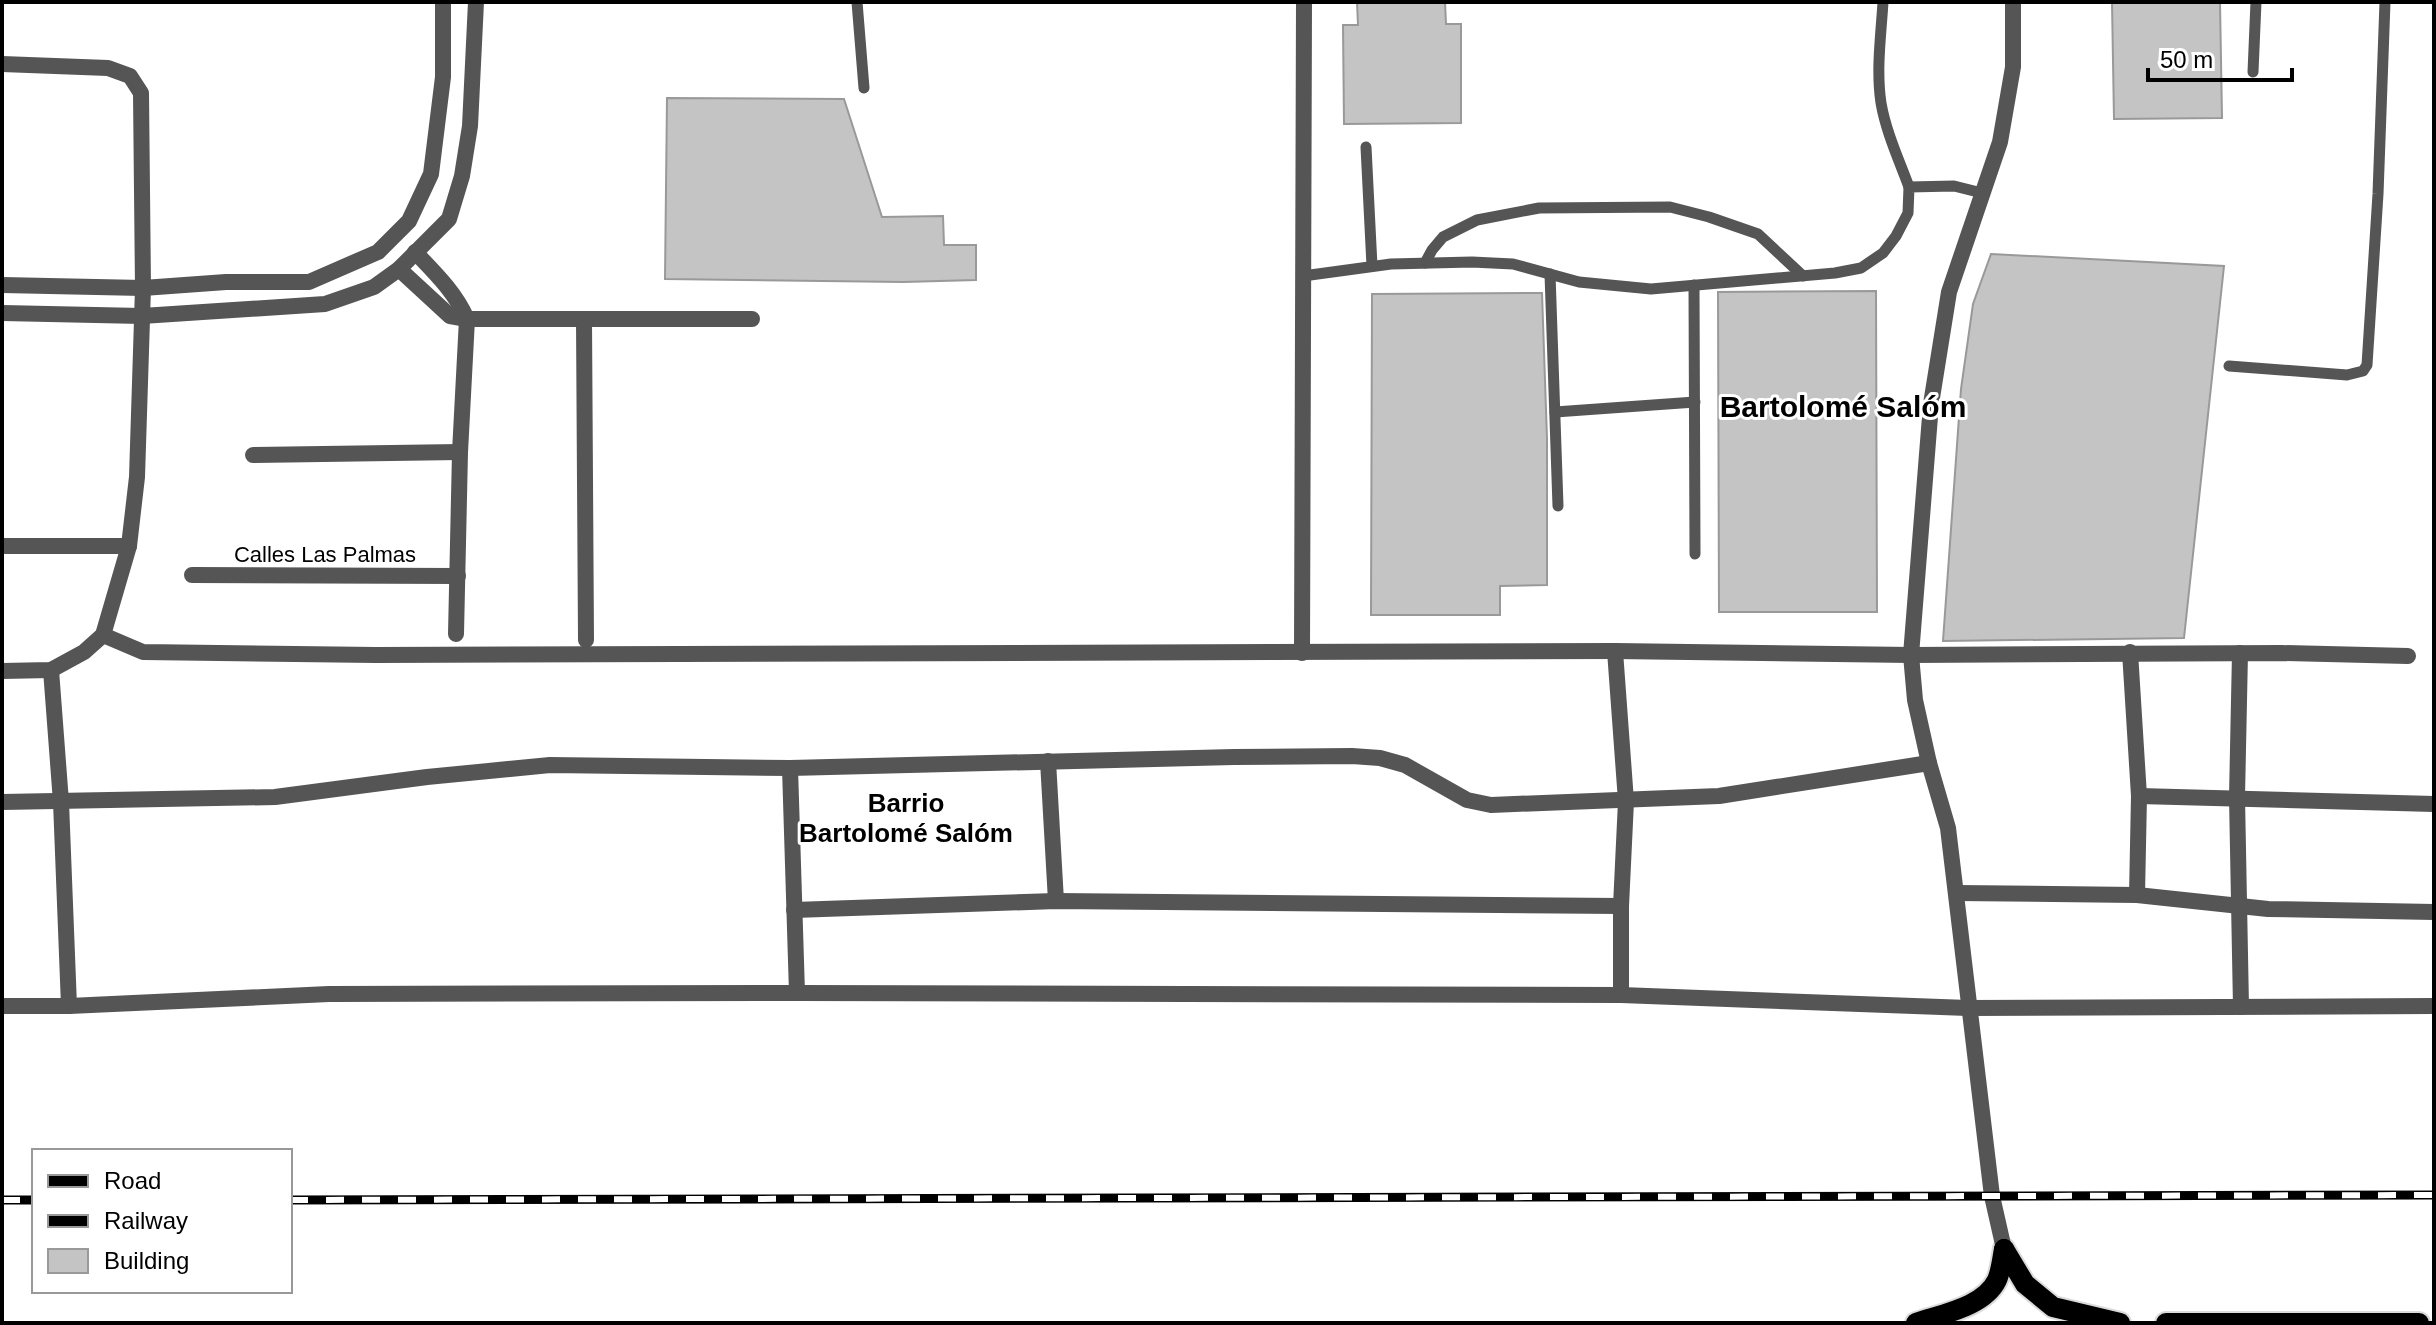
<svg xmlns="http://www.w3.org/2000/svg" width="2436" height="1325" viewBox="0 0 2436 1325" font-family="Helvetica,sans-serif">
  <rect width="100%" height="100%" fill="#fff"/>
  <g fill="#c4c4c4" stroke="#999" stroke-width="2">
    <path d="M1357,2h88l1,22h15v99l-117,1 -1,-99h15z"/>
    <path d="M2112,2h108l2,116 -108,1z"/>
    <path d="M667,98l177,1 38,118 61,-1 1,29h32v35l-73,2 -238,-3z"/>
    <path d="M1991,254l233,12 -40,372 -241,3 18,-252 12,-85z"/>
    <path d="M1876,291l1,321h-158l-1,-320z"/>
    <path d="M1542,293l5,146v146l-47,1v29h-129l1,-321z"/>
  </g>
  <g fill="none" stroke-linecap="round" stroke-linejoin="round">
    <g stroke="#dbdbdb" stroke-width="24">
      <g id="primary">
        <path d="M2004,1249l21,35 28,23 67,16"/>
        <path d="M1916,1323c26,-9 68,-16 81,-43 4,-9 5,-21 7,-31"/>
        <path d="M2166,1323h253"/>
      </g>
    </g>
    <g stroke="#555" stroke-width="11">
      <path d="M857,2l7,86"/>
      <path d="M1883,2c-2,33 -7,68 -2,101 5,29 18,57 28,84"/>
      <path d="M2253,72l3,-70"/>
      <path d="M1366,147l6,119"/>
      <path d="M1425,263l7,-13 11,-13 34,-17 62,-12 131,-1 39,10 49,17 45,42"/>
      <path d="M1550,274l8,232"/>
      <path d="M1303,276l88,-12 81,-2 41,2 66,18 72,7 184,-16 26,-5 22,-15 13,-17 12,-23 1,-26 45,-1 28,7"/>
      <path d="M1694,285l1,269"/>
      <path d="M2229,366l118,9 16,-4 4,-6 11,-171 7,-192"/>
      <path d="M1555,412l140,-10"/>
    </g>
    <g stroke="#555" stroke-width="16">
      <path d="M2,64l106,4 22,8 11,17 2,195 -6,189 -8,69 -26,89"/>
      <path d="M415,252c20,21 40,40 52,67l-7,133 -4,182"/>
      <path d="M399,269l51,47 17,3h285"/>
      <path d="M2,285l141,3 83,-6h83l69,-30 31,-31 22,-47 12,-97v-75"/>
      <path d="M2,313l140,3 183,-12 49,-17 25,-18 50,-50 13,-43 8,-50 6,-124"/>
      <path d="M584,320l2,320"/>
      <path d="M253,455l207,-3"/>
      <path d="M2,546h127"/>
      <path d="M192,575l266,1"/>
      <path d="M1615,651l11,150 -5,105v89"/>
      <path d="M2130,652l9,144 -2,99"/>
      <path d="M1302,653l2,-651"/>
      <path d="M2240,653l-3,144 4,210"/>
      <path d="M51,670l10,132 8,204"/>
      <path d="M2,671l49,-1 33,-18 19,-17 40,17 233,3 1239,-4 296,4 370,-2 127,3"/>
      <path d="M1048,761l8,140"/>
      <path d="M790,768l7,225"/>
      <path d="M2139,796l295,8"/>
      <path d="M2,802l273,-5 152,-20 123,-12 240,3 444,-11 118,-1 28,2 25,7 62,35 24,5 228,-9 210,-33"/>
      <path d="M1956,893l181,2 131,14 166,3"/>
      <path d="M794,910l262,-9 565,5"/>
      <path d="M2,1006h67l260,-12 468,-1 824,2 347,13 466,-2"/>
      <path d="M2004,1249l-12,-53 -44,-368 -19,-65 -14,-63 -4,-45 20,-251 18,-112 51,-150 13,-75v-65"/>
    </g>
    <use href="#primary" stroke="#000" stroke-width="20"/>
    <g stroke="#000" stroke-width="9">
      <g id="rail">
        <path d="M2,1200h32"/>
        <path d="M290,1200l2144,-5"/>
      </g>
    </g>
    <use href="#rail" stroke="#fff" stroke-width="6" stroke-dasharray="18" stroke-linecap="butt"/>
  </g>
  <g text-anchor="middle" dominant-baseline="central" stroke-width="6" stroke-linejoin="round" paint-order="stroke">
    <g font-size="22" fill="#000" stroke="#fff">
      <text x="325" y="554">Calles Las Palmas</text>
    </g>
    <g font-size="26" font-weight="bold" fill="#000" stroke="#fff">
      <text x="906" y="803">Barrio<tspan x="906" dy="30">Bartolomé Salóm</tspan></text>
    </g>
    <g font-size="30" font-weight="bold" fill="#000" stroke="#fff">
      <text x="1843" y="406">Bartolomé Salóm</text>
    </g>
  </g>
  <rect width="2436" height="1325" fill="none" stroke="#000000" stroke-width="8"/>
  <rect x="32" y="1149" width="260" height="144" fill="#ffffff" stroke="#999999" stroke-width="2"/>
  <rect x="48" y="1175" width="40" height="12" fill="#000000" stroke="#999999" stroke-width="2"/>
  <text x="104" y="1189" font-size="24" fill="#000000">Road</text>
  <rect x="48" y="1215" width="40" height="12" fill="#000000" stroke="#999999" stroke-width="2"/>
  <text x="104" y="1229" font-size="24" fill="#000000">Railway</text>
  <rect x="48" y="1249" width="40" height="24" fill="#c4c4c4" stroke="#999999" stroke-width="2"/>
  <text x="104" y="1269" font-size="24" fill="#000000">Building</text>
  <path d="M2148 68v12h144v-12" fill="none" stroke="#000000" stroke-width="4"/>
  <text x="2160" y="68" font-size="24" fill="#000000" stroke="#ffffff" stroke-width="6" paint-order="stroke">50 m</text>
</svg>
